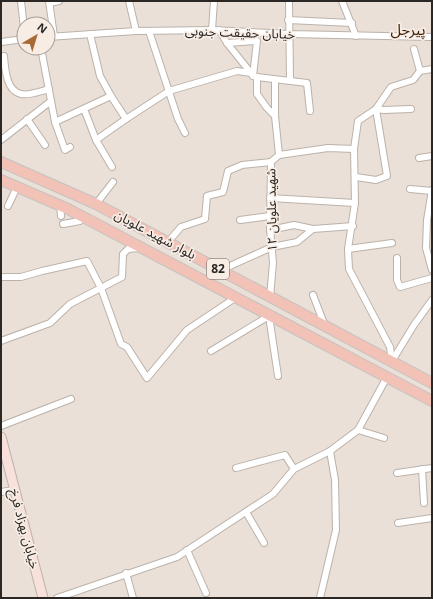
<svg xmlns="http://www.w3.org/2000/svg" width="433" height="599" viewBox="0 0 433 599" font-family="Georgia,'Noto Sans Arabic',serif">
  <rect width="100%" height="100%" fill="#eae0d8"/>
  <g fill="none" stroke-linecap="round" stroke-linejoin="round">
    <g stroke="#bbb2aa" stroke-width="8">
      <g id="street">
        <path d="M21,1l3,28"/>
        <path d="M49,1l5,35"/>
        <path d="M129,1l7,30"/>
        <path d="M289,1l1,79"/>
        <path d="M342,1l14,35"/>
        <path d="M50,3l9,-2"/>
        <path d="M288,20l64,3"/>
        <path d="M212,30l2,-29"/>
        <path d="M219,30l8,13 24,30"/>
        <path d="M149,31l29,88 7,14"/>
        <path d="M90,34l10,42 11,20"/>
        <path d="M48,37l88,-6 76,-1 77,4 143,3"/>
        <path d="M1,42l23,-3"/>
        <path d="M227,43l30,-2 -4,35"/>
        <path d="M41,48l14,74 56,-26 15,23 43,-28 68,-20 14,2 2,3 4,1 50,6 3,28"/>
        <path d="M414,49l6,22"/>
        <path d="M4,56c1,12 2,35 17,38 8,2 20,-3 28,-5"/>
        <path d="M257,77v17l10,14 8,8"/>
        <path d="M84,109l12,31"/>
        <path d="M27,119l18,26"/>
        <path d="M55,122l10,28 5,-3"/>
        <path d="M1,140l50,-39"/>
        <path d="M354,149l1,54 -7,46 1,20 41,78 2,14"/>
        <path d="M279,155l49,-7 26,1 4,-28 18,-12 15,-22 22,-7 7,-9 12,-2"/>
        <path d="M419,158l13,-2"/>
        <path d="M112,167l-16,-27 30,-21"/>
        <path d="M356,177l20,3 11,-4 -11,-67 8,1 27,-1"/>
        <path d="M410,189l22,2"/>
        <path d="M432,190l-5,30 -1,28 6,22"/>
        <path d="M270,198l85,5"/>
        <path d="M96,204l17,-22"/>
        <path d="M60,205l1,11"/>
        <path d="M8,206l9,-19"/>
        <path d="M240,220l30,-4"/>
        <path d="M63,224l17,-3 4,-4"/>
        <path d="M270,230l24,-5 19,4"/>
        <path d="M168,242l13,-15 24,-8 2,-23 16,-4 5,-21 14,-6 29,-3"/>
        <path d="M348,249l44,-6"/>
        <path d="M397,258v22l3,7 32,-9"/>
        <path d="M221,270l51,-23 25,-5 16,-13 40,-3"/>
        <path d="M1,277h20l21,-6 45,-10 14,27 20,56 6,3 20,31 40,-48 48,-32"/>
        <path d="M313,295l12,31"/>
        <path d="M270,297l3,-34 -3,-35 1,-66 8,-7 -4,-39v-36"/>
        <path d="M1,341l49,-18 20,-19 52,-27 1,-23 5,-5 12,-1"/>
        <path d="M211,351l58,-35 9,60"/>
        <path d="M392,361l22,-36 18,-25"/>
        <path d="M1,426l70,-27"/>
        <path d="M358,430l26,8"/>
        <path d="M236,468l49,-13 9,14"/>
        <path d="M422,469l2,34"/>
        <path d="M397,473l35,-5"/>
        <path d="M1,492l13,-2"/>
        <path d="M246,512l18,31"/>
        <path d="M398,523l34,-5"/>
        <path d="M187,550l19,43"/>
        <path d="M126,573l7,25"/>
        <path d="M57,598l120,-41 96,-63 21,-25 36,-18 28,-21 29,-53"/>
        <path d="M320,598l16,-68 -1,-50 -5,-29"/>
      </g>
    </g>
    <g stroke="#bbb2aa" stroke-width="11">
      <path id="secondary" d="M1,437l42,161"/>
    </g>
    <g stroke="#c3c3c2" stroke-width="12">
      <g id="primary">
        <path d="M1,162l95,42 336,179"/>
        <path d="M1,180l67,29 364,192"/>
      </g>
    </g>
    <use href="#street" stroke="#fff" stroke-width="6"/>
    <use href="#secondary" stroke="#f8e1db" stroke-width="9"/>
    <use href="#primary" stroke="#f2c2b7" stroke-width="10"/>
  </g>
  <g text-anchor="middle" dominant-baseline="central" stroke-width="3.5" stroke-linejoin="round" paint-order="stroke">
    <rect fill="#f7ede5" stroke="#68625e" stroke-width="1" x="207" y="259" width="22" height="20" rx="3"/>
    <g font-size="12" font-weight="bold" fill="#2a2724">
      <text x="218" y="269">82</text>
    </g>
    <g font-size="13" fill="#2a2724" stroke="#f7ede5">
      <text transform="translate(240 33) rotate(2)">خیابان حقیقت جنوبی</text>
      <text transform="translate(272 210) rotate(-91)">شهید علویان ۱۲</text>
      <text transform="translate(155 235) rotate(28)">بلوار شهید علویان</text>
      <text transform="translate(24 529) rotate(75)">خیابان بهزاد فرخ</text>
    </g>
    <g font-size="15" fill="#3f2106" stroke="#f7ede5">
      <text x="408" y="30">پیرجل</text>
    </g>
  </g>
  <rect width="433" height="599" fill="none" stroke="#2a2724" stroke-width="4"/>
  <g transform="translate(36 36) rotate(38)"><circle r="19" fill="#f7ede5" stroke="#a59e98"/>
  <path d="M0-3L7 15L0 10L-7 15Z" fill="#a96933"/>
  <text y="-6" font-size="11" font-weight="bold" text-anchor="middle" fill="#2a2724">N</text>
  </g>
</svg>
